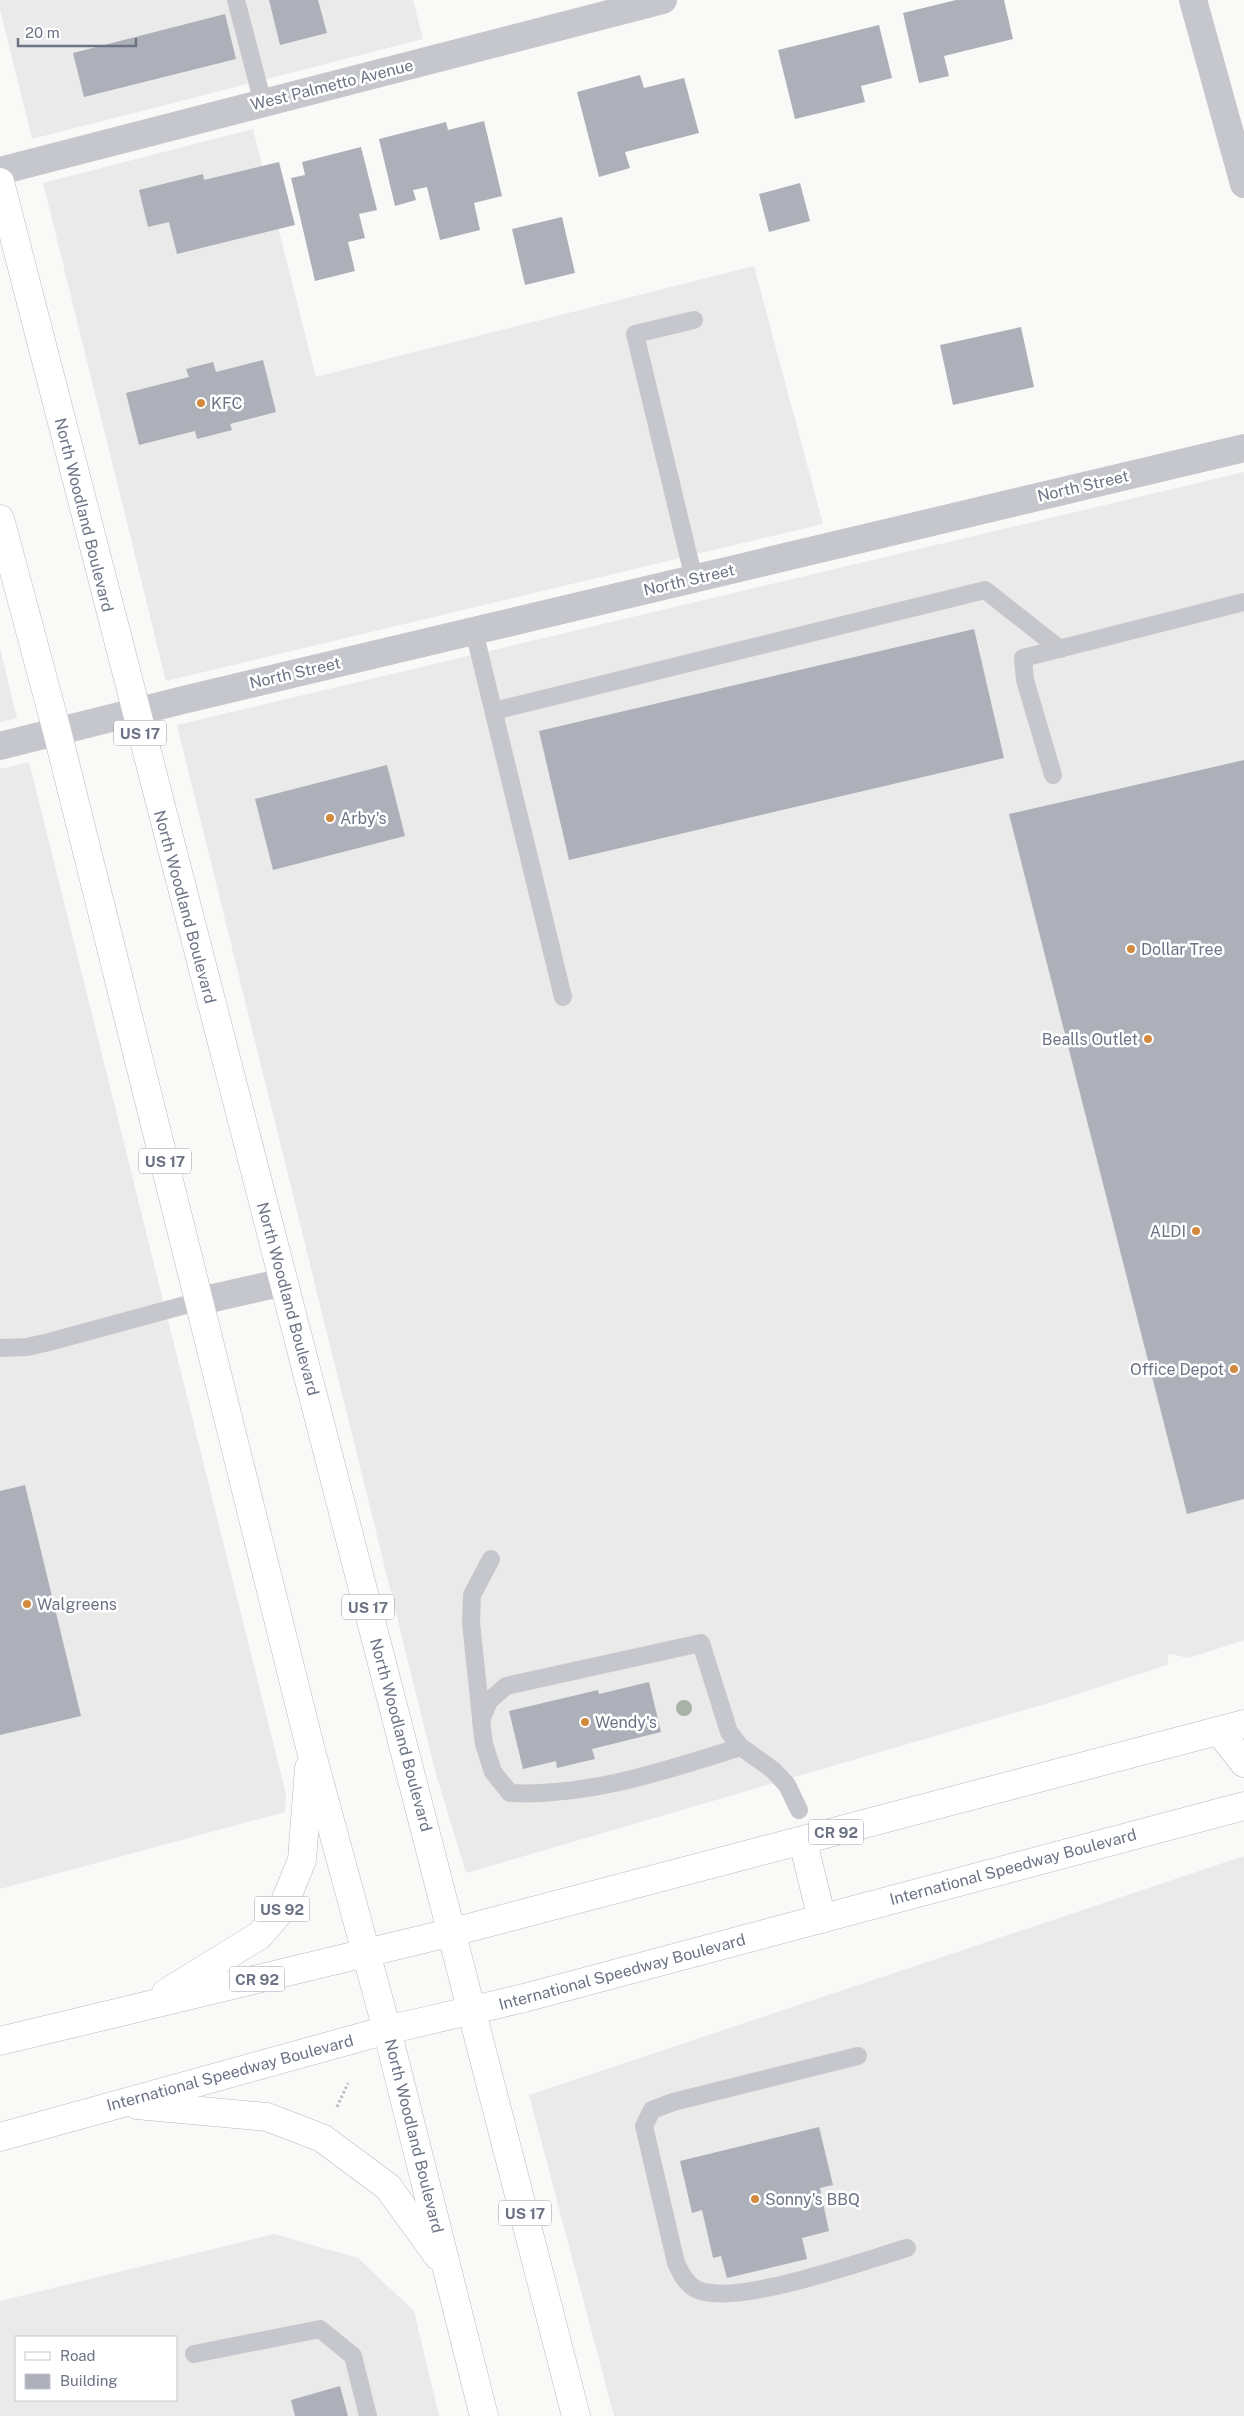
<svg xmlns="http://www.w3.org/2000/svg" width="1244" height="2416" viewBox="0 0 1244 2416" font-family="'Public Sans',sans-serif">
  <rect width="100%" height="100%" fill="#f9f9f7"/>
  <g fill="#eaeaea" fill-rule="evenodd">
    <path d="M0,0h413l10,39 -391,100 -32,-130z"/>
    <path d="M253,129l63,248 438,-111 69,258 -657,157 -123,-498z"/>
    <path d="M1244,472v1168l-55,18 -20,-4 -2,11 -105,34 -596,174 -31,-102 -258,-1046z"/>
    <path d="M0,648l17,70 -17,4z"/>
    <path d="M29,762l257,1032 -1,18 -285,77v-1120z"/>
    <path d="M1244,1856v560h-630l-85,-321z"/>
    <path d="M274,2234l84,24 56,53 25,105h-439v-115zM16,2337h160v63h-160z"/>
  </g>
  <g fill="#aeb0b9">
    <path d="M269,0h49l9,33 -47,12z"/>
    <path d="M956,0h48l9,39 -69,17 5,20 -30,7 -16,-70z"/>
    <path d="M225,14l11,45 -152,38 -11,-44z"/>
    <path d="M879,25l13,53 -31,8 4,16 -70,17 -17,-69z"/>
    <path d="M640,75l4,13 40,-10 15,55 -74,19 5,16 -31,9 -22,-85z"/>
    <path d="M484,121l18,75 -28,7 6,27 -40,10 -13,-53 -14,3 3,10 -21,6 -16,-67 67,-17 2,8z"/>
    <path d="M361,147l16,63 -18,4 6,24 -17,4 7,29 -40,10 -24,-103 14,-3 -3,-13z"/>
    <path d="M279,162l16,63 -118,29 -8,-32 -21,5 -9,-37 64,-16 1,6z"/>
    <path d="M800,183l10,38 -41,11 -10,-38z"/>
    <path d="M562,217l13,56 -50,12 -13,-56z"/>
    <path d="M1021,327l13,60 -81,18 -13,-60z"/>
    <path d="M263,360l13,52 -46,12 2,6 -35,9 -2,-8 -56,14 -13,-52 63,-16 -3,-8 27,-7 3,10z"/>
    <path d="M974,629l30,129 -435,102 -30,-129z"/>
    <path d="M1244,760v739l-57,15 -178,-700z"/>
    <path d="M387,765l18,71 -132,34 -18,-71z"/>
    <path d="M25,1485l56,231 -81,19v-244z"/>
    <path d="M649,1682l12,50 -69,17 3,10 -38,9 -1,-7 -33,8 -14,-58 89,-21 1,4z"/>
    <path d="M819,2127l14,58 -13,3 9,43 -27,7 5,21 -80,19 -6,-22 -8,2 -11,-48 -10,3 -12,-52z"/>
    <path d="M340,2386l8,30h-53l-4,-16z"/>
  </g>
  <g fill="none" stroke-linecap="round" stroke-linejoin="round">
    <g stroke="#b7b9be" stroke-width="29">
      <g id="primary">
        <path d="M0,182c190,745 387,1489 576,2234"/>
        <path d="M0,519l57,212 253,1016 77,283 97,386"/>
        <path d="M1219,1731l25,32"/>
        <path d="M803,1842l19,77"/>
        <path d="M166,1993l94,-58 22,-26 20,-49 7,-92"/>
        <path d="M0,2041l453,-109 791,-208"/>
        <path d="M137,2105l130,12 55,21 66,49 50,69"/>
        <path d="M0,2137l387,-107 137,-32 720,-192"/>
      </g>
    </g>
    <path stroke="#bdbec2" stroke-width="3" stroke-dasharray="2.5 2.5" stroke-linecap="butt" d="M337,2107l11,-24"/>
    <g stroke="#c6c7cc" stroke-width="18">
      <path d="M236,0l27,103"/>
      <path d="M694,579l-59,-245 59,-14"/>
      <path d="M474,631l89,366"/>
      <path d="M494,711l491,-121 75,59"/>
      <path d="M1053,775l-28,-95 -2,-22 221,-56"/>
      <path d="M0,1348l27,-1 22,-5 151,-41"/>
      <path d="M481,1718l-10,-95 1,-28 19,-36"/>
      <path d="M741,1747c-74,23 -152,50 -231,46l-17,-21 -9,-28 -3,-23 8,-20 17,-15 195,-43 28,89 12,15 32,23 14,15 12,25"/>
      <path d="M858,2056l-185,46 -21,8 -8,16 32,137c5,10 9,19 18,25 36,22 171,-28 213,-40"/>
      <path d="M194,2354l126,-25 33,27 15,60"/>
    </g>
    <g stroke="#c6c7cc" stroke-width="28">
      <path d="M1193,0l51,184"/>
      <path d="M0,171l663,-171"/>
      <path d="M0,746l179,-45 1065,-253"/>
      <path d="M200,1301l84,-19"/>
    </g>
    <use href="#primary" stroke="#fff" stroke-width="28"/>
  </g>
  <circle fill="#a8b2a7" cx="684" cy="1708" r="8"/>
  <g fill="#d28a3f" stroke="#fff" stroke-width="2">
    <circle cx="201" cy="403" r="5"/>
    <circle cx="330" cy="818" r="5"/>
    <circle cx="1131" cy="949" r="5"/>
    <circle cx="1148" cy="1039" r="5"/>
    <circle cx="1196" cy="1231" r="5"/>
    <circle cx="1234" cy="1369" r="5"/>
    <circle cx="27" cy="1604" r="5"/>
    <circle cx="585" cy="1722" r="5"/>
    <circle cx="755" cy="2199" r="5"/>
  </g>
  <g text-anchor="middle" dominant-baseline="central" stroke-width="5" stroke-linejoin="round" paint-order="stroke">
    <g fill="#fff" stroke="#989daa" stroke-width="1">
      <rect x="114" y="720.5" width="52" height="25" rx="4"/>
      <rect x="139" y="1148.5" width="52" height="25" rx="4"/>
      <rect x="342" y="1594.5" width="52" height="25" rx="4"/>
      <rect x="808.5" y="1819.5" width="55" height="25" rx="4"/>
      <rect x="254.5" y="1896.5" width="55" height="25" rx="4"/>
      <rect x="229.5" y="1966.5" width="55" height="25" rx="4"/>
      <rect x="499" y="2200.5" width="52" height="25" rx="4"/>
    </g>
    <g font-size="15" font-weight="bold" fill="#6c7385">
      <text x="140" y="733">US 17</text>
      <text x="165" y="1161">US 17</text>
      <text x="368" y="1607">US 17</text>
      <text x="836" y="1832">CR 92</text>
      <text x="282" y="1909">US 92</text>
      <text x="257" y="1979">CR 92</text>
      <text x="525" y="2213">US 17</text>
    </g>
    <g font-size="16" fill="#6c7385" stroke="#fff">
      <text transform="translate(332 85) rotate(-14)">West Palmetto Avenue</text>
      <text transform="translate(1083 486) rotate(-13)">North Street</text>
      <text transform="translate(84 515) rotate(76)">North Woodland Boulevard</text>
      <text transform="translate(689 580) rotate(-13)">North Street</text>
      <text transform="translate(295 673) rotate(-13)">North Street</text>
      <text transform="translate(185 907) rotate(75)">North Woodland Boulevard</text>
      <text transform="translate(288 1299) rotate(75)">North Woodland Boulevard</text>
      <text transform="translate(401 1735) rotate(75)">North Woodland Boulevard</text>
      <text transform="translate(1013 1867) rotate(-15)">International Speedway Boulevard</text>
      <text transform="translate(622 1972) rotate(-15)">International Speedway Boulevard</text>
      <text transform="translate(230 2073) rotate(-15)">International Speedway Boulevard</text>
      <text transform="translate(414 2136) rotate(76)">North Woodland Boulevard</text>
    </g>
    <g font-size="16" fill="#6c7385" stroke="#fff" text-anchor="start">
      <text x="211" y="403">KFC</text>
      <text x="340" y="818">Arby's</text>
      <text x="1141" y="949">Dollar Tree</text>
      <text x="1138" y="1039" text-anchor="end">Bealls Outlet</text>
      <text x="1186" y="1231" text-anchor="end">ALDI</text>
      <text x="1224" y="1369" text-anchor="end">Office Depot</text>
      <text x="37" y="1604">Walgreens</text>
      <text x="595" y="1722">Wendy's</text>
      <text x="765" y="2199">Sonny's BBQ</text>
    </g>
  </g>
  <rect x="15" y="2336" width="162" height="65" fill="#ffffff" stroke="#c4c7ce"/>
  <rect x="25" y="2352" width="25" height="8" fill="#ffffff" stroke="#c4c7ce"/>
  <text x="60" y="2361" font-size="15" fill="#6c7385">Road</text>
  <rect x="25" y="2374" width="25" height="15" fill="#aeb0b9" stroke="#c4c7ce"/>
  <text x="60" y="2386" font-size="15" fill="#6c7385">Building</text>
  <path d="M18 38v8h118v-8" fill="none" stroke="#6c7385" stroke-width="2.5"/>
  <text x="25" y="38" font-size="15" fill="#6c7385" stroke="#ffffff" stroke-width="4" paint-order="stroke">20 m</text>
</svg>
